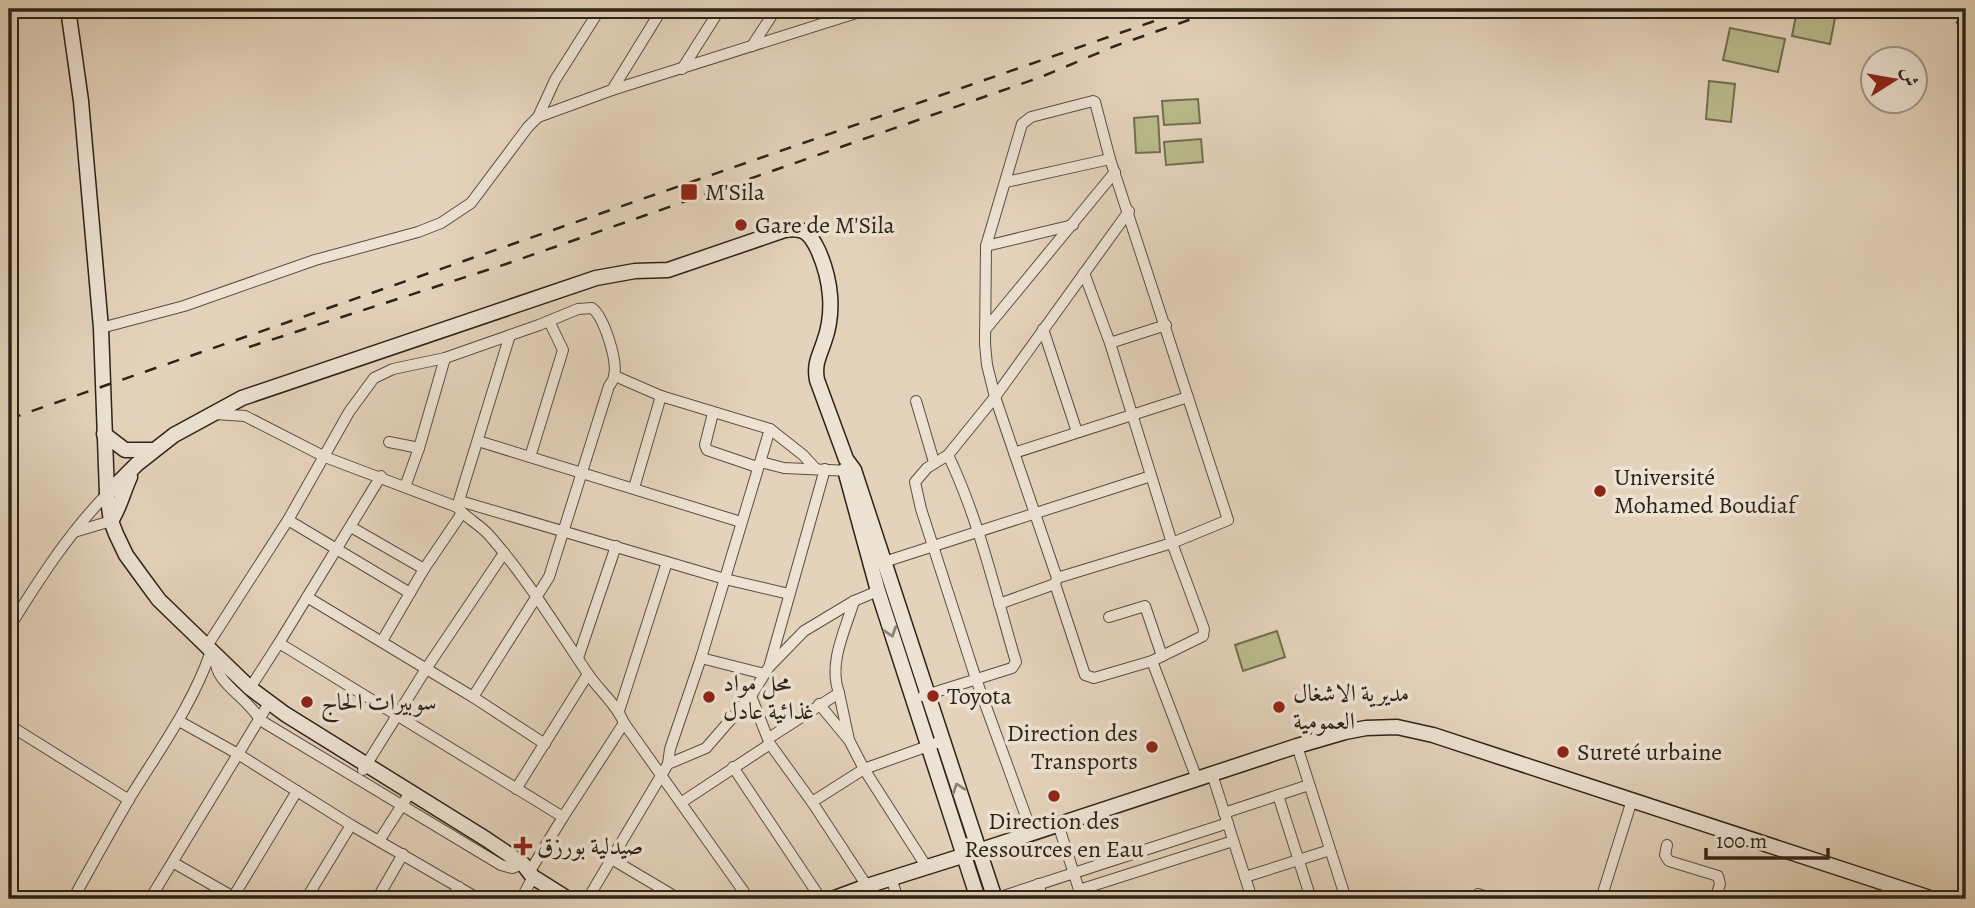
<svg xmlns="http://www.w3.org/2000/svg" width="1975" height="908" viewBox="0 0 1975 908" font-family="Alegreya,Amiri,serif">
  <rect width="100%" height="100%" fill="#e4d3bb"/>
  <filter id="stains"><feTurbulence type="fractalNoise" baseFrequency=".00286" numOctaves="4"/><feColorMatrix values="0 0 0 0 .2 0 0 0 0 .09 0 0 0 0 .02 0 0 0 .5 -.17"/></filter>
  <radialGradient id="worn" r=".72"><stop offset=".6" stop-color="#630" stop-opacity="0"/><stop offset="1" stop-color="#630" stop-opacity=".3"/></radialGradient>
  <g fill="#b9bb8c" stroke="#726f52" stroke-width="2">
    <path d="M1797,10l38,8 -5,26 -38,-8z"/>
    <path d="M1730,28l55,11 -7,33 -55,-12z"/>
    <path d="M1709,81l26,3 -4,38 -25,-3z"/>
    <path d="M1198,99l2,24 -36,2 -2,-24z"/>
    <path d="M1158,116l2,36 -24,1 -2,-35z"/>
    <path d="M1201,139l2,23 -37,3 -2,-23z"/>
    <path d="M1277,631l8,26 -42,14 -8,-26z"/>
  </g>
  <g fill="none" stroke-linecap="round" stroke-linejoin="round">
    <g stroke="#5a4f41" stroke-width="12">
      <g id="street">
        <path d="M752,46l24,-37"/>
        <path d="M682,69l38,-60"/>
        <path d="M612,90l50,-81"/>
        <path d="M538,117l17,-37 45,-71"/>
        <path d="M1006,182l104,-23"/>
        <path d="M986,246l87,-21"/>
        <path d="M101,328l83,-22 131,-46 103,-28 23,-9 30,-20 57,-76 10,-10 74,-27 257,-81"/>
        <path d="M1043,329l34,103"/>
        <path d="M985,330l130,-158"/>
        <path d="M1110,343l56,-18"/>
        <path d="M615,376l46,20 109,33 33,26 12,13"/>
        <path d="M916,401l18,61"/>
        <path d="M713,413l-8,32 2,5 50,17"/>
        <path d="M215,414l30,2 80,41 132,50c9,11 22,17 32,28 37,42 66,90 97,136 12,19 30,32 38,52l125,176"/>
        <path d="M478,441l263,81"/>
        <path d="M389,442l30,6"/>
        <path d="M1014,453l174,-56"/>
        <path d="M530,457l33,-107 -14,-29"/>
        <path d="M761,462l23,6 67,3"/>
        <path d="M405,487l14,-39 26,-90"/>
        <path d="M634,488l27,-92"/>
        <path d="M460,501l265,78 64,15"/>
        <path d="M457,507l53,-172"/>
        <path d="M288,520l122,73"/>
        <path d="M351,527l73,42"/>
        <path d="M74,532l37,-11"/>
        <path d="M881,563l270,-87"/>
        <path d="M1057,578l115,-35 56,-23 -118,-361 -15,-57 -2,-1 -62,16 -9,7 -36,122 -1,98 2,21 8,32 62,181 -2,6 30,91 9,3 58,-17 51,-25 1,-7 -32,-86 -62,-200 -26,-70"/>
        <path d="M307,597l166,100 72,47"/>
        <path d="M999,604l56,-20"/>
        <path d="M1109,617l36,-11 17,50"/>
        <path d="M9,628c29,-47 59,-94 98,-134"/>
        <path d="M382,641l42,-72 38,-56"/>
        <path d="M279,643l102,-167"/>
        <path d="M207,646l81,-126 61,-108 25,-34 19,-9 52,-11 94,-33 39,-16 14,-1c12,9 26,53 22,68 0,4 -3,7 -5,10l-60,191 -76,120"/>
        <path d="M216,657c-4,25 32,40 44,63l241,145 11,3 11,-4"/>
        <path d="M578,658l38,-112"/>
        <path d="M701,658l63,16"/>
        <path d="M1152,661l45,118"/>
        <path d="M770,664l55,-195"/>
        <path d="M250,688l29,-45 284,174 -33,54"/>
        <path d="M839,693l10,47 15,29 62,97"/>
        <path d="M751,696l19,48 42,58 55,84"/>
        <path d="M923,696l89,-28 4,-6c-20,-67 -37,-143 -68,-207"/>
        <path d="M819,704l29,35"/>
        <path d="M619,711l48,-149"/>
        <path d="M179,721l59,33 113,71 128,74"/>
        <path d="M9,725l120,75"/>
        <path d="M769,738l70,-45c-11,-30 6,-62 15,-92"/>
        <path d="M1297,746l49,153"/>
        <path d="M668,764l2,-15 31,-91 69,-229"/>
        <path d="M733,767l88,132"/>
        <path d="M363,770l63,-101 78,-116"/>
        <path d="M1212,774l40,125"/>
        <path d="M516,789l72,-115"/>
        <path d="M1278,795l33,104"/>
        <path d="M682,802l88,-58"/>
        <path d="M812,802l52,-33 78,-28"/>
        <path d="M1224,813l85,-28"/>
        <path d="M563,817l61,-94"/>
        <path d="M1058,824l24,75"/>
        <path d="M1032,833l-56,-154 -55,-170 -6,-27 12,-14 21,-13 47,-58 134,-186"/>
        <path d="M379,841l32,-50"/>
        <path d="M1667,845l-2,10 4,6 49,15 2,8 -5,15"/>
        <path d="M610,858l69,41"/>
        <path d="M174,863l63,36"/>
        <path d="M1245,877l85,-27"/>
        <path d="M891,878l7,21"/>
        <path d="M1038,884l5,15"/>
        <path d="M1079,890l154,-49"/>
        <path d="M1478,894l16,5"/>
        <path d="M73,899c19,-34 38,-69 58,-103 29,-47 62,-92 80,-145"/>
        <path d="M150,899l119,-196"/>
        <path d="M232,899l65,-108"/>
        <path d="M306,899l45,-74"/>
        <path d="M377,899l26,-45"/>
        <path d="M451,899l8,-12"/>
        <path d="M521,899l12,-22"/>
        <path d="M585,899l5,-4 78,-131 38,-16 45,-52 18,-29 35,-36 50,-30 24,-10"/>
        <path d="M994,899l234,-76"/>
        <path d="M1601,899l31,-99"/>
      </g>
    </g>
    <g stroke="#2c2318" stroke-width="17">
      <g id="secondary">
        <path d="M68,9l13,92 20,227 6,166 4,27 5,13 10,21 16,22 17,23 91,88 35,26 201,125 37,25 10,13 35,22"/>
        <path d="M104,434l21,16h29"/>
        <path d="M845,470l33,121 100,308"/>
        <path d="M107,494l30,-30 37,-29 68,-37 354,-120 39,-7 33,-1 117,-40c19,-3 25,3 33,20 13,29 17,62 6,92 -5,15 -10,22 -7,38l29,79 8,11 141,429"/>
        <path d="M111,521c9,-14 12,-29 19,-44"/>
        <path d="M832,899l35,-13 111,-35 319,-105 48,-14 21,-4 31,-1 36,8 500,164"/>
      </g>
    </g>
    <use href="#street" stroke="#ede2d3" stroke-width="10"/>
    <use href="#secondary" stroke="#ede2d3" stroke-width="14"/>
    <g stroke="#2c2318" stroke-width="2.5" stroke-dasharray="12 12" stroke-linecap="butt">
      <path d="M1936,9l30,19"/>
      <path d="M249,347l257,-83 535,-187 74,-31 105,-37"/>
      <path d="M9,419l1180,-410"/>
    </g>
  </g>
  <defs><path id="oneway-chevron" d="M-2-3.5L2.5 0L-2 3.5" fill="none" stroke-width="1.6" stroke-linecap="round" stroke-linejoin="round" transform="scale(1.75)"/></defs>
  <g stroke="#8c8276">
    <use href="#oneway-chevron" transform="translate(891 632) rotate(72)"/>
    <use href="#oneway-chevron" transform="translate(958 788) rotate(-109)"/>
  </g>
  <g fill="#8f2418" stroke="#ede2d3" stroke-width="2.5">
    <rect x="680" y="183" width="18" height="18" rx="3.5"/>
    <circle cx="741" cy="225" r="7"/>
    <circle cx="1600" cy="491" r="7"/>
    <circle cx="933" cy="696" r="7"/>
    <circle cx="709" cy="697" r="7"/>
    <circle cx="307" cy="702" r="7"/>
    <circle cx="1279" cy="707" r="7"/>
    <circle cx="1152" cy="747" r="7"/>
    <circle cx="1563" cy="752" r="7"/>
    <circle cx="1054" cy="796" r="7"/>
    <path d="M519.5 835.5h7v7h7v7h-7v7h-7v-7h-7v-7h7z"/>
  </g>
  <g text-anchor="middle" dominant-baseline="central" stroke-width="7" stroke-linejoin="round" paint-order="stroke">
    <g font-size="24" fill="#2c2318" stroke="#ede2d3" text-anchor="start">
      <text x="705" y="192">M'Sila</text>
      <text x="755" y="225">Gare de M'Sila</text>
      <text x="1614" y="477">Université<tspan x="1614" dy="28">Mohamed Boudiaf</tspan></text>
      <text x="723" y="683">محل مواد<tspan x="723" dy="28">غذائية عادل</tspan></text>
      <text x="1293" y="693">مديرية الاشغال<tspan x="1293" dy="28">العمومية</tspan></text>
      <text x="947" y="696">Toyota</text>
      <text x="321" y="702">سوبيرات الحاج</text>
      <text x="1138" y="733" text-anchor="end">Direction des<tspan x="1138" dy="28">Transports</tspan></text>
      <text x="1577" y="752">Sureté urbaine</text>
      <text x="1054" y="821" text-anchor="middle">Direction des<tspan x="1054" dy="28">Ressources en Eau</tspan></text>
      <text x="537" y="846">صيدلية بورزق</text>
    </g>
  </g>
  <rect width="1975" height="908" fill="none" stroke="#e4d3bb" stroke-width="35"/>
  <rect x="10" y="10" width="1954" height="887" fill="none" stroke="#2c2318" stroke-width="3.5"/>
  <rect x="18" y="18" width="1940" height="873" fill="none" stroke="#2c2318" stroke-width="2"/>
  <g transform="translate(1894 80) rotate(79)"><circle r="33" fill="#ede2d3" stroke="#a09688" stroke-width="2"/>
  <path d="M0-5L12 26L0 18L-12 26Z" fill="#8f2418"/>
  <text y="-10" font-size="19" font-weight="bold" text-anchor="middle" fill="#2c2318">ش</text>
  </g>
  <path d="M1706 848v10h122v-10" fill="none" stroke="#2c2318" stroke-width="3.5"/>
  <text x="1716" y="848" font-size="21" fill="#2c2318" stroke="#ede2d3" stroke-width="5" paint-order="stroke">100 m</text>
  <rect width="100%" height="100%" filter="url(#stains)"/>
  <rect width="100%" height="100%" fill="url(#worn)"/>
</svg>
